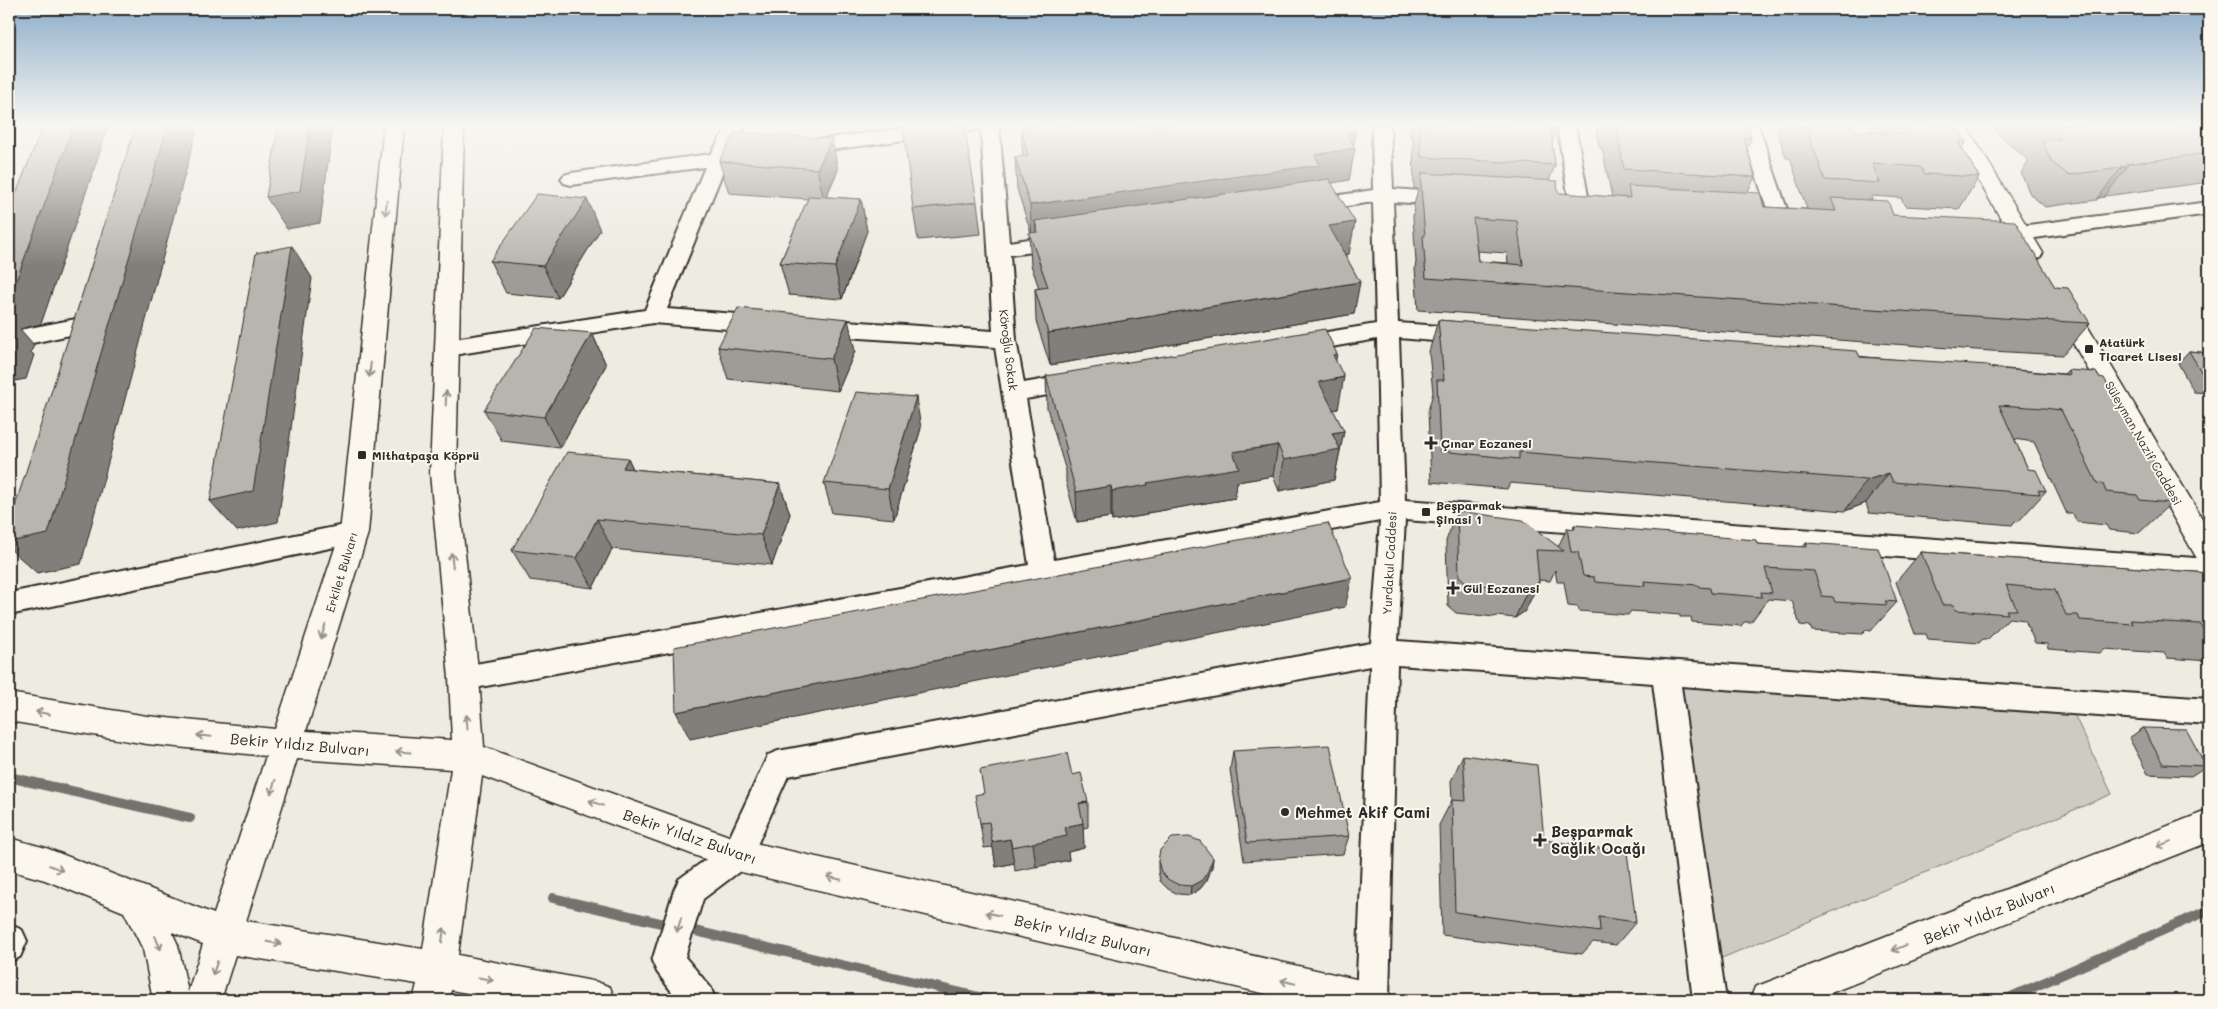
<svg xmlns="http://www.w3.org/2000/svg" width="2218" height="1009" viewBox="0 0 2218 1009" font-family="Mali,sans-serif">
  <rect width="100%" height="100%" fill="#eeebe0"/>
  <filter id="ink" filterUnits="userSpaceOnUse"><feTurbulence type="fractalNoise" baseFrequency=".02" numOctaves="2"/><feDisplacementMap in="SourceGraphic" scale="10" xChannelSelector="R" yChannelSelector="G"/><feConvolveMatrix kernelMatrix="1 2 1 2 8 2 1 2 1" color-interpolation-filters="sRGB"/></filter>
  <g filter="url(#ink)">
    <path fill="#cecbc2" stroke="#7c7b76" d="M1664,675l409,37 39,82 -390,164 -22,-23z"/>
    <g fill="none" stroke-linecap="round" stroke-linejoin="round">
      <g stroke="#74726e" stroke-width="10">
        <path d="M9,777l181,41"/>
        <path d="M553,898l439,102"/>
        <path d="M2004,1000l205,-90"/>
      </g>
      <g stroke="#2b2b2b" stroke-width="4">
        <g id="street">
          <path d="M728,125h18l-14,26 23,-3 7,2 3,4 -3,4 -36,6 -59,145 99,7 8,3 3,5 -3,5 -8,3 -113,-9 -206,33 -8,-2 -3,-6 3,-6 8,-2 198,-30 60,-143 -134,18 -7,-2 -3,-4 3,-4 7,-2 140,-19z"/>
          <path d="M929,125h70l10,117 54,-8 7,2 3,5 -3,5 -7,2 -53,7 6,85 8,43 56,-10 8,2 3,6 -3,6 -8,2 -54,10 28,161 326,-58 -3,-163 -80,14 -8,-2 -3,-6 3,-6 8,-2 79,-13 -3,-122 -65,10 -7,-2 -3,-4 3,-4 7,-2 65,-10 -1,-65h18l3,64 57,4 7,2 3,4 -3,4 -7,2 -57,-3 5,121 71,5 8,3 3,5 -3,5 -8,3 -70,-6 6,162 804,59v21l-804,-60 -7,121 811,58v25l-528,-38 45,314h-33l-40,-317 -256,-18 -8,335h-33l14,-334 -582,110 -40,89 -45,34 -18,58 26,31 4,12h-37l-21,-28 -5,-11 22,-71 5,-11 47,-34 42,-90 10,-4 593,-108 9,-122 -916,169 -10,-3 -4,-9 4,-9 10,-3 565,-101 -34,-218 -179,-12 -8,-3 -3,-5 3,-5 8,-3 177,12 -12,-204 -8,4 -174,23 -7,-2 -3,-4 3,-4 7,-2z"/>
          <path d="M1557,125h18l15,82 -3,4 -7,2 -7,-2 -3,-4z"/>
          <path d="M1740,125h18l32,93 -3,5 -7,1 -7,-1 -3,-5z"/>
          <path d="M2209,202v12l-189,26 -31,-4 -3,-5 3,-5 7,-2 24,2z"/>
          <path d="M76,319l8,3 3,5 -3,5 -75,16v-16z"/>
          <path d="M354,523l9,3 4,7 -4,7 -9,3 -345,72v-22z"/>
          <path d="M11,925l11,5 5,11 -7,16 -11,5v-36z"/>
        </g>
      </g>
      <g stroke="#2b2b2b" stroke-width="3">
        <g id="secondary">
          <path d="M1946,125h20l77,128 -3,5 -8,2 -8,-2z"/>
          <path d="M2062,295l8,2 139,233v35l-10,-3 -149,-259 4,-6z"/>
        </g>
      </g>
      <g stroke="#2b2b2b" stroke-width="3">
        <g id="primary">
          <path d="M384,125h20l-36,408 -62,198 146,9 -3,-62 -19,-205 14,-348h20l-8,348 23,205 5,69 253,92 632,143 13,5 5,13h-95l-555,-129 -255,-95 -24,179 139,27 13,5 5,13h-109l-55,-10 -2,10h-36l4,-16 -182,-29 -14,45h-68l-10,-51 -19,-37 -79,-32 -36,-10v-32l37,10 168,66 52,-158 -119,-12 -138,-23v-28l138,23 128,13 65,-196zM297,759l154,10 -28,180 -177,-28zM172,932l31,12 -15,48 -10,-47z"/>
          <path d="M2209,810v32l-396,158h-63l5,-13 13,-5z"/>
        </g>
      </g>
      <use href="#street" fill="#fbf7ec" fill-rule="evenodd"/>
      <use href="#secondary" fill="#fbf7ec" fill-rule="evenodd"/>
      <use href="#primary" fill="#fbf7ec" fill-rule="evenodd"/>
    </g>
    <g fill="#9e9c96" stroke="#2b2b2b" fill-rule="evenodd">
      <path d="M1022,125h331v1l3,5 -3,14 2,3 -6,32 -18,3 18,71 -4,1 9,59 -304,51 -14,-44 -1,-32 4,-1 -8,-23 -2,-32h2l-14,-44 -2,-32 8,-1 -2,-28h1z"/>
      <path d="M1410,125h147v3l-5,16 3,21 -6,16 9,12 54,4 -10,-49 -3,-1 -3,-22h151l4,13 -4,10 8,29 -8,16 17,14 43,2 -17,-51h-4l-9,-28 2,-5h74l2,6 18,1 -4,-7h86l11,17 -4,6 17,29 -20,32 -54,-3 -4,-8 -28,-2 -2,4 22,15 162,72 35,36 -27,32 -72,-4 -573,-41 -3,-42 1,-6 -3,-44 1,-13 4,-16 -4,-1 -1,-51h-3zM1477,251l30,2 1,10 -30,-2z"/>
      <path d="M1997,125h212v57l-104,14 -1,1 -6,1 -1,2 -52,7 -15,-13 -9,-21 8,-12 -35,-31z"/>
      <path d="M719,161l119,9 -12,27 35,2 6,32 -25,68 -53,-4 -9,-32 28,-64 -79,-6z"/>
      <path d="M977,202l4,32 -63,6 -5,-31z"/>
      <path d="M600,230l-42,68 -52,-5 -16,-32z"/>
      <path d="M1438,320l626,54 4,-4 73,78 31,49 -3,3 2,3 -32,30 -30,-3 -3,-5 -29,-3 -4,-8h-6l-33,-72 -20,-3 14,30 18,22 -28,31 -3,-1 -3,4 -143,-12 -3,-10 -21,8 -335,-28 -3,6 -76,-7 -3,-71 5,-18 -4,-41z"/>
      <path d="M592,333l14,32 -46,83 -58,-7 -18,-31z"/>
      <path d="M718,347l137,4 -17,40 -110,-12z"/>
      <path d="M2189,351l20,2v40l-15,-1 -16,-29z"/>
      <path d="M1336,361l2,48 -5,1 11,21 -10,49 -55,11 -6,-15 -36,6 -2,16 -88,15v2l-35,6 -1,-4 -34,5 -11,-40v-11l-19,-63 -1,-32z"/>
      <path d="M921,428l-27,91 -62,-6 -8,-30z"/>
      <path d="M628,458l5,11 147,15 10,30 -18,51 -160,-16 -19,39 -63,-8 -18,-30z"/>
      <path d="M1457,511l101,36 9,-19 6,1 1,-4 183,19 46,3 3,-4 91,59 -26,29 -5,-1 -4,4 -50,-3 -2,-5 -10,-1 -8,-24 -24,-2 -17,23h-7l-3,4 -49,-4 -1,-5h-11v-2l-49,-4 -3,4 -49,-4 -1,-4 -10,-1 -4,-24h-7l-2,-12 -5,11 -11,-1v2l-14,29 -10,7 -19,-2 -1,1 -39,-4 -8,-7 -2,-65z"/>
      <path d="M1921,552l288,21v88l-42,-3 -3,-5 -60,-4 -4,4 -52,-4 -1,-5 -12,-1 -10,-23 -16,-2 -21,21h-5l-4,4 -51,-4 -2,-5h-11l-19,-52z"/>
      <path d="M2143,728l63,38 -15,10 -43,-2 -19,-36z"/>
      <path d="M1233,751l116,85 -6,18 -99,7 -14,-91z"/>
      <path d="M1463,755l81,85 92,82 -20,23 -23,-3 -11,12 -140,-19 -3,-110 13,-25 -1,-19z"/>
      <path d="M1088,802v25l-5,1 1,20 -16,4 1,8 -54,11 -1,-8 -18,4 -3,-20 -9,1 -4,-25z"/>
      <path d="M1213,858l-1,9 -5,13 -7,9 -10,6 -12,-1 -10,-5 -8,-8 -2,-11v-9z"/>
    </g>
    <g fill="#817f7a" stroke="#2b2b2b">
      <path d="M74,125h35l-68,199 -21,5 14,16 -3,7 3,3 -8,24 -17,3v-89z"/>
      <path d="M168,125h30l-117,439 -44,9 -28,-25v-6z"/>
      <path d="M310,125h23l-13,98 -33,6 -21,-32z"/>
      <path d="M1356,131l-3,18 2,-1 -6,32 -32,6 -279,46 -3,-11 1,15 -4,1 -2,-32 285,-50 31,-22z"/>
      <path d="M832,139l6,31 -14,31 -7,-32z"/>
      <path d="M2128,166l-24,31 -6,1 23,-30 -1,-1z"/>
      <path d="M587,199l13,31 -42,68 -15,-32z"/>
      <path d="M861,199l6,32 -25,68 -7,-32z"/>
      <path d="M1355,222l-6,32 -25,4 5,-32z"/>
      <path d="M292,246l20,32 -34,244 -41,9 -27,-30z"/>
      <path d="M1360,282l-6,32 -304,51 -2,-32z"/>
      <path d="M848,319l7,32 -17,40 -7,-32z"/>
      <path d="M592,333l14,32 -46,83 -16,-31z"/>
      <path d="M1337,354l-5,26 12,-3 -6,32 -24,4 5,-31 14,-27z"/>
      <path d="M916,397l5,31 -27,91 -6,-30z"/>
      <path d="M1344,431l-10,49 -55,11 5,-31 48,-27z"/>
      <path d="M1278,445l-5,31 -36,6 -2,16 -88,15v2l-35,6v-30l35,-8 86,-31z"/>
      <path d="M628,458l14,31 -19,-21z"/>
      <path d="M1889,473l-23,30 -21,8 22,-31z"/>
      <path d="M780,484l10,30 -18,51 -11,-30z"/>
      <path d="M1111,486v31l-34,5 -1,-30z"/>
      <path d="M597,519l15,30 -19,39 -16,-30z"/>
      <path d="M1352,578l-7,29 -655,132 -14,-27z"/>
      <path d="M1539,582l-14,29 -10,7 13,-29z"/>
      <path d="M1083,823l1,25 -16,4 1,8 -33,7 -3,-24 32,-16z"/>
      <path d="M1010,839l4,24 -18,4 -4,-25z"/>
      <path d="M1213,858l-1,9 -5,13 -7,9 -10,6 1,-9z"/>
    </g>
    <g fill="#b8b5ae" stroke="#2b2b2b" fill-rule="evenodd">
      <path d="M43,125h31l-62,167 -3,1v-81z"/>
      <path d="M136,125h32l-120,409 -39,8v-17z"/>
      <path d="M279,125h31l-10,66 -34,6z"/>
      <path d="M903,125h61l13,77 -64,7z"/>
      <path d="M1023,125h329l4,6 -10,2 9,15 -40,7 5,10 -290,40 -15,-48 13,-1 -7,-28h3z"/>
      <path d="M1420,125h137v3h-7l5,37 -134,-8z"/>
      <path d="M1616,125h131l4,13h-7l11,39 -131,-8z"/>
      <path d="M1802,125h51l2,6 55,4 -6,-10h51l11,17h-8l21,35 -54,-3 -5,-7 -48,-4 8,20 -55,-3 -19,-53h-4z"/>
      <path d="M2045,125h164v28l-83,11 2,2 -8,1 1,1 -53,7 -16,-13 -10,-21 19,-2z"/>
      <path d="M735,132l97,7 -15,30 -98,-8z"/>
      <path d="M1422,173l135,8 1,12 72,5 -2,-12 132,7 4,14 72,4 -5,-13 57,3 5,14 122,6 40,66 13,1 22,35 -74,-4 -590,-41 -3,-42h2l-4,-49zM1473,218l44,3 6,44 -45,-4z"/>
      <path d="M1329,179l26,43 -26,4 31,56 -312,51 -13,-44 13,-2 -19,-54 9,-1 -3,-11z"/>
      <path d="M537,194l50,5 -44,67 -53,-5z"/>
      <path d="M809,196l52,3 -26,68 -55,-4z"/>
      <path d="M292,246l-39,245 -43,10 46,-248z"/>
      <path d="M738,308l110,11 -17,40 -113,-12z"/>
      <path d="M1438,320l419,31 3,6 128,8 2,3 80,7 -2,-5 28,2 3,5 5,1 37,70h5l26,49h-4l3,6 -31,-3 -3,-5 -31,-3 -3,-8 -6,-1 -36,-73 -17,-2 -45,-3 29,64 8,1 10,21 -8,-1 2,4 -147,-12 -4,-9 -22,7 -348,-28v7l-79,-8 -3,-71h7z"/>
      <path d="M536,328l56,5 -48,84 -60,-7z"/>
      <path d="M1325,329l12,25 -4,1 11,22 -25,5 25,49 -12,2 8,16 -56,11 -6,-15 -45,7 6,16 -92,15 1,2 -36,6 -1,-5 -35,6 -11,-41 2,-1 -21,-74z"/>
      <path d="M2189,351l20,2v27h-3z"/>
      <path d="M856,392l60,5 -28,92 -64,-6z"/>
      <path d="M567,452l61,6 -5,10 157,16 -19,51 -164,-16 -20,39 -65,-8z"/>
      <path d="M1457,511l66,9 41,31 -28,-1 3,32 -11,7 -20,-3v2l-40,-4 -9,-8z"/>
      <path d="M1328,523l24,55 -676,134 -2,-65z"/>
      <path d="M1574,525l182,15 1,4 50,3 -1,-4 72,5 19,54 -12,-1 2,4 -52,-3 -2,-5 -11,-1 -8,-25 -49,-3 7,25 -11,-1 1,5 -51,-4 -1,-5 -11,-1 -1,-2 -54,-4 1,5 -50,-4 -1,-5 -11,-1 -5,-24h-7l-4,-24 8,1z"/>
      <path d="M1921,552l288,21v57l-6,-1 -3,-5 -69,-4 2,4 -53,-4 -2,-5h-12l-11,-25 -49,-5 11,25h-11l2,4 -53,-4 -1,-5h-12z"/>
      <path d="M2143,728l43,1 20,37 -43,-2z"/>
      <path d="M1330,745l19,91 -102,7 -14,-92z"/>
      <path d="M1067,753l5,22 9,-2 7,29 -9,1 4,20 -18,4 2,9 -34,7 -21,4 -2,-8 -18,3 -3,-20 -9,1 -5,-28 9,-2 -4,-23z"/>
      <path d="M1463,755l74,10 7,75 83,12 9,70 -37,-5 1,15 -145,-20 -3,-112 14,1z"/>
      <path d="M1189,837l11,4 13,17 -5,13 -6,9 -11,6 -12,-1 -10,-5 -8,-8 -3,-11 2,-11 12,-12z"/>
    </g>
    <defs><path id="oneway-shaft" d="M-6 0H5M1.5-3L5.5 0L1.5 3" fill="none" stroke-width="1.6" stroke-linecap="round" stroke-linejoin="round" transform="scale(1.25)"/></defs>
    <g stroke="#93918c">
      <use href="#oneway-shaft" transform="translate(386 208) rotate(96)"/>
      <use href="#oneway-shaft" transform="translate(370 370) rotate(96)"/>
      <use href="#oneway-shaft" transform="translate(446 398) rotate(-88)"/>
      <use href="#oneway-shaft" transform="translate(452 560) rotate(-96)"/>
      <use href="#oneway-shaft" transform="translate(323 632) rotate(108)"/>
      <use href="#oneway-shaft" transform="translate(43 713) rotate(-169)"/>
      <use href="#oneway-shaft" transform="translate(467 722) rotate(-94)"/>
      <use href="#oneway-shaft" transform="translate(204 736) rotate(-174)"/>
      <use href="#oneway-shaft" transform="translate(403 752) rotate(-176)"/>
      <use href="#oneway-shaft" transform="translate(273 787) rotate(108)"/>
      <use href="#oneway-shaft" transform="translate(596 803) rotate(-160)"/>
      <use href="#oneway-shaft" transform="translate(2164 844) rotate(158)"/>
      <use href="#oneway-shaft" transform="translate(56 868) rotate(22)"/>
      <use href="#oneway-shaft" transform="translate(834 878) rotate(-167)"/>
      <use href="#oneway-shaft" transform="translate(993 914) rotate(-167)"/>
      <use href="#oneway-shaft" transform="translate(679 925) rotate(107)"/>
      <use href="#oneway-shaft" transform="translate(443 935) rotate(-82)"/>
      <use href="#oneway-shaft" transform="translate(158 943) rotate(67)"/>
      <use href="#oneway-shaft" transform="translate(274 943) rotate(9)"/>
      <use href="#oneway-shaft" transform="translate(1899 948) rotate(158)"/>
      <use href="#oneway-shaft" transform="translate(215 968) rotate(109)"/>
      <use href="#oneway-shaft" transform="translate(486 979) rotate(11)"/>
      <use href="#oneway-shaft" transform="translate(1288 982) rotate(-167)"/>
    </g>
  </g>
  <linearGradient id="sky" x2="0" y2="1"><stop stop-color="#8dadc9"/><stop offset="0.47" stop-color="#f7f6f1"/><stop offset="1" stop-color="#f7f6f1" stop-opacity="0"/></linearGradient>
  <rect width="2218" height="266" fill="url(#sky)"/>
  <g fill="#2b2b2b" stroke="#fbf7ec" stroke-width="2">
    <rect x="2084" y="344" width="10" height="10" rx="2.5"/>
    <path d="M1428.5 435.5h5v5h5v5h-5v5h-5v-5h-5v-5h5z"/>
    <rect x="357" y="450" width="10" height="10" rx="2.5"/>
    <rect x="1421" y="507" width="10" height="10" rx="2.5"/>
    <path d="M1450.5 580.5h5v5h5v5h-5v5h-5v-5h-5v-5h5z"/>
    <circle cx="1285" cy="812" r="5"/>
    <path d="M1537.5 832.5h5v5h5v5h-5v5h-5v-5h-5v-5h5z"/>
  </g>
  <g text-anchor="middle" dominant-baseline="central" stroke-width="4" stroke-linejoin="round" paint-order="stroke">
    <g font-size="12" font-weight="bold" fill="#2b2b2b" stroke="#fbf7ec" text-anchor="start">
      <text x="2099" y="342">Atatürk<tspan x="2099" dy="14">Ticaret Lisesi</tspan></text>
      <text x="1441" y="443">Çınar Eczanesi</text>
      <text x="372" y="455">Mithatpaşa Köprü</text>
      <text x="1436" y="505">Beşparmak<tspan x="1436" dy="14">Şinasi 1</tspan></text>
      <text x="1463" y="588">Gül Eczanesi</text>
    </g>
    <g font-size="12" fill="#2b2b2b" stroke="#fbf7ec">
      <text transform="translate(1009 350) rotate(83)">Köroğlu Sokak</text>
      <text transform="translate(2144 443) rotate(60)">Süleyman Nazif Caddesi</text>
      <text transform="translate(1389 563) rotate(-87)">Yurdakul Caddesi</text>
      <text transform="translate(341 572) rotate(-73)">Erkilet Bulvarı</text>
    </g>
    <g font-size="15" fill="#2b2b2b" stroke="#fbf7ec">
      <text transform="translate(300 744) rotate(5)">Bekir Yıldız Bulvarı</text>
      <text transform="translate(690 836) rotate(19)">Bekir Yıldız Bulvarı</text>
      <text transform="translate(1989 913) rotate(-22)">Bekir Yıldız Bulvarı</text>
      <text transform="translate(1083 935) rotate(13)">Bekir Yıldız Bulvarı</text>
    </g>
    <g font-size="15" font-weight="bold" fill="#2b2b2b" stroke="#fbf7ec" text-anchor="start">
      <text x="1295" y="812">Mehmet Akif Cami</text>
      <text x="1551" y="831">Beşparmak<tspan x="1551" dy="17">Sağlık Ocağı</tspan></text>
    </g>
  </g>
  <rect width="2218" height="1009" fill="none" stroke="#fbf7ec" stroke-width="30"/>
  <rect x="15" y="15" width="2188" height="979" fill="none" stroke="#2b2b2b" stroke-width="2" filter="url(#ink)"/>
</svg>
